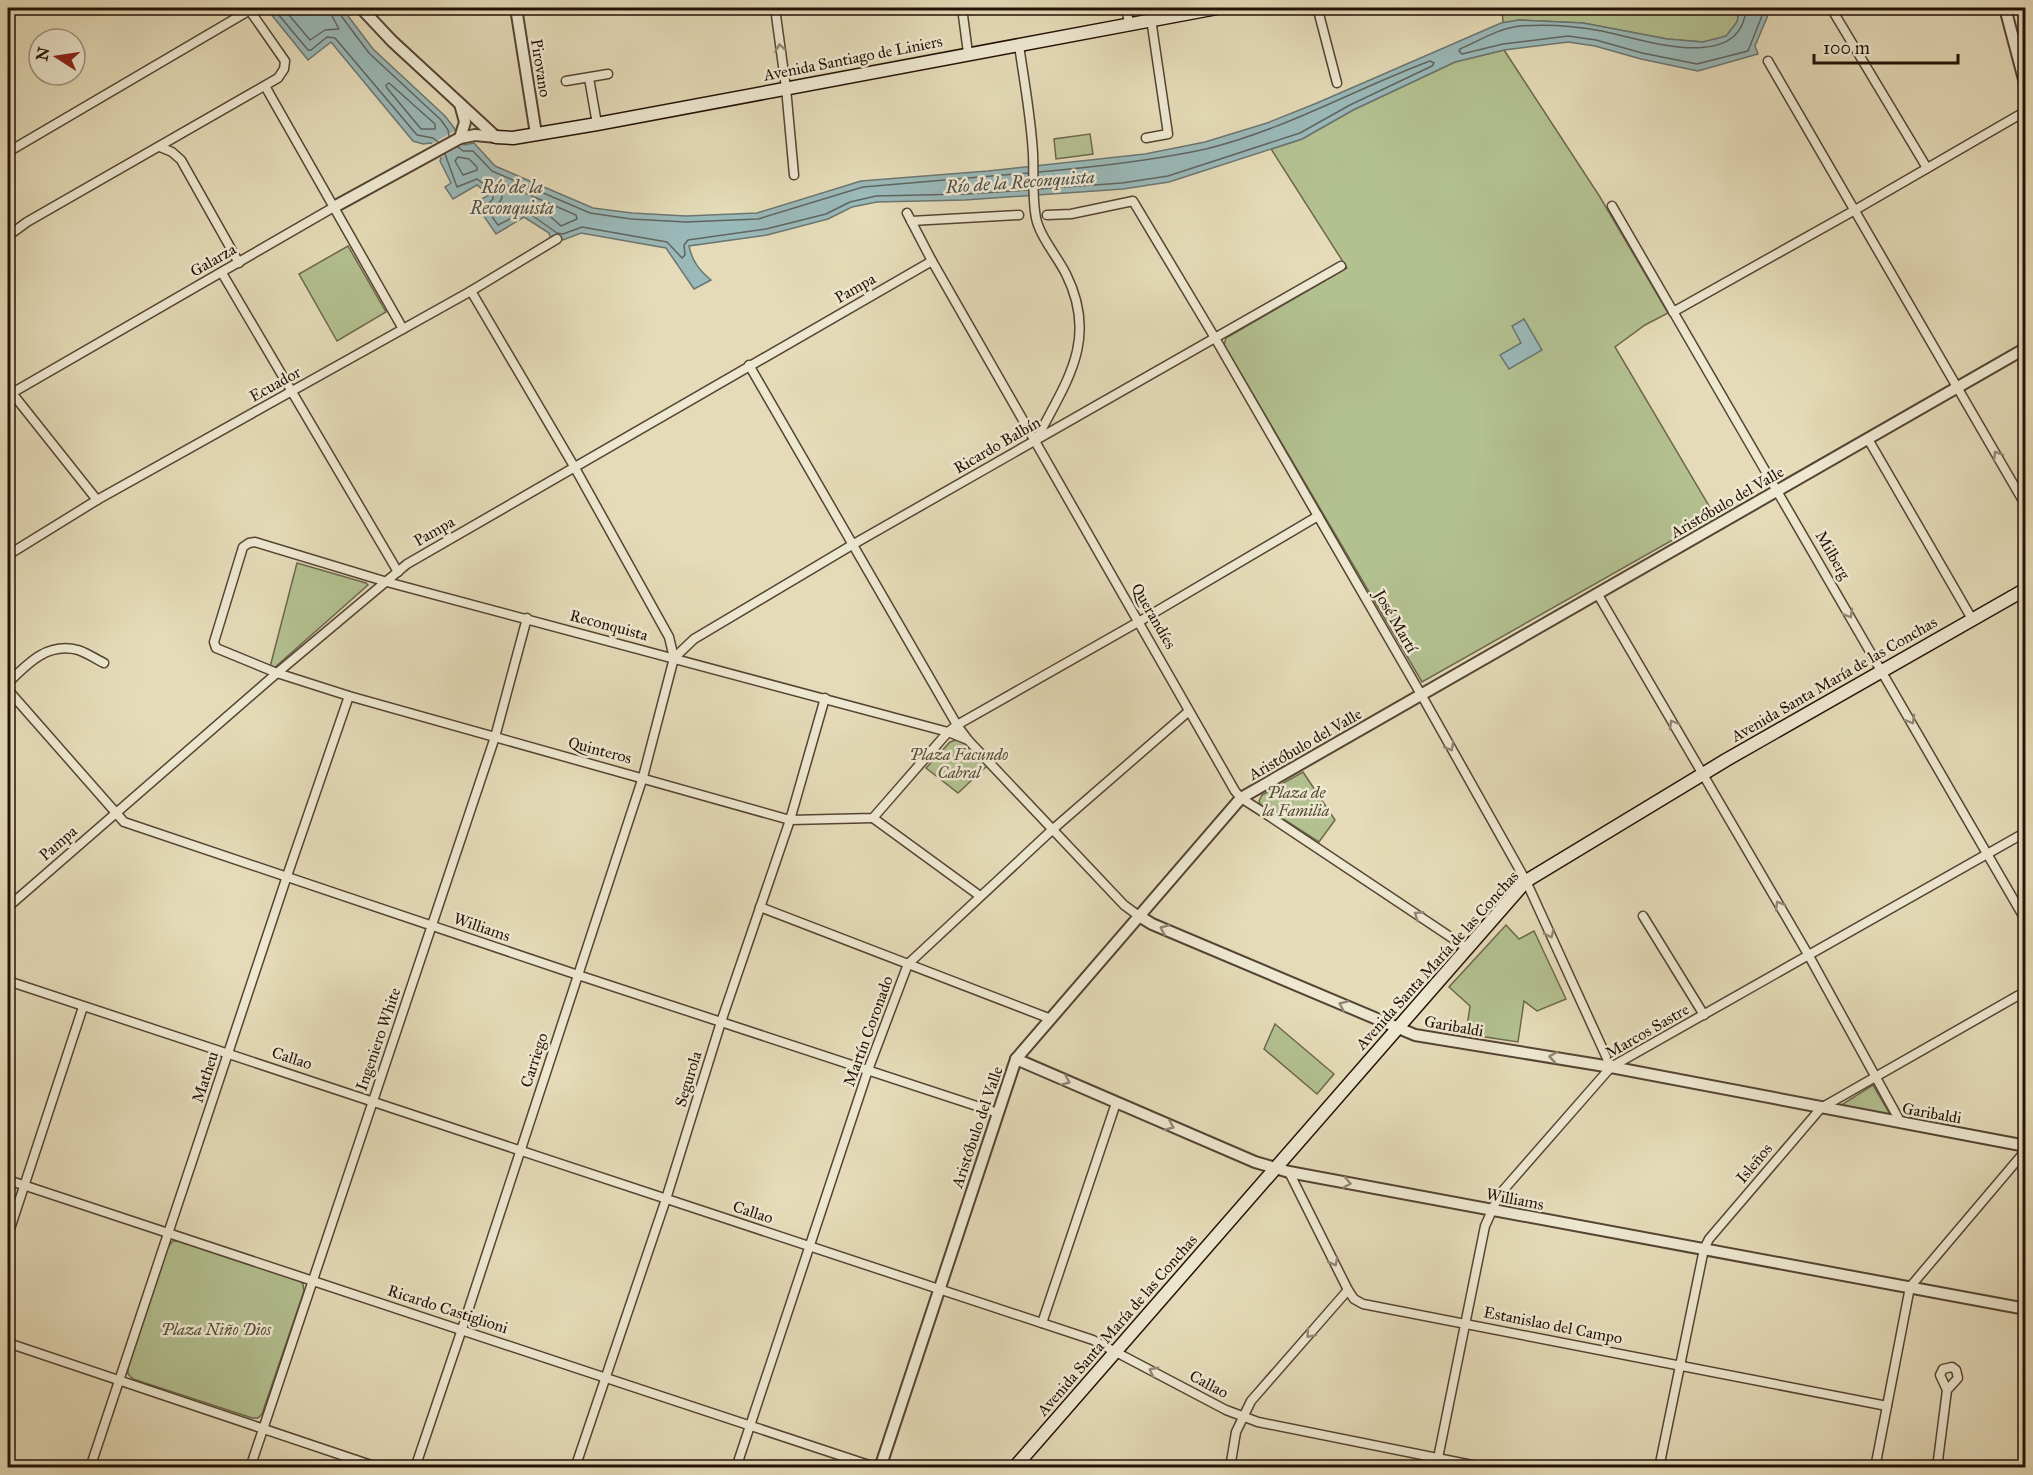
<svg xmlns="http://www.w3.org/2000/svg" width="2033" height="1475" viewBox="0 0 2033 1475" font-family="'IM FELL Great Primer',serif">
  <rect width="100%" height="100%" fill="#e5dbb8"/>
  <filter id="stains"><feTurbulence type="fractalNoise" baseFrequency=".00333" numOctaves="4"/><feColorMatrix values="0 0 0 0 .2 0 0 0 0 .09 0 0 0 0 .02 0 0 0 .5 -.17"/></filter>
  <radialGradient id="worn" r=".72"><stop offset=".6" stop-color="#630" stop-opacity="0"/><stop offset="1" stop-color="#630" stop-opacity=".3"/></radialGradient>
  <g fill="#b3c090" stroke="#6c684c" stroke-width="1.5">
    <path d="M1502,8h238l-3,14 -11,15 -23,5 -36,-3 -84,-16 -64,-3 -16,3z"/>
    <path d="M1504,50l96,147 68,116 -23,12 -30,22 100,169 -293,166 -198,-337 2,-7 121,-70 -76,-119 31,-10 51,-29 102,-48z"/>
    <path d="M1090,134l3,20 -37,5 -2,-20z"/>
    <path d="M348,246l38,66 -49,29 -38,-67z"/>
    <path d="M297,563l69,20 2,2 -95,84 -3,-2z"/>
    <path d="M959,739l9,3 21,22 -31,29 -32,-25 24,-26z"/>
    <path d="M1303,772l32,48 -16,22 -59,-38 -1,-3 3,-6z"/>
    <path d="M1506,925l13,14 15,-8 32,68 -29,12 -13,-10 -6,41 -52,-8 4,-28 -21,-19z"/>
    <path d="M1275,1024l59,50 -17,20 -53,-45z"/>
    <path d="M1873,1085l18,31 -53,-9z"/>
    <path d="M173,1241h8l117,38 5,5 1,7 -42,123 -4,4h-6l-119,-39 -5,-5v-7l40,-120z"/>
  </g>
  <g fill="#9ab9b9" stroke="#6b7672" stroke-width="1.5">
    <path d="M266,8h76l31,41 72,67 10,13 -1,5 10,11 10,-2 21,23 98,42 39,5 54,3 71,-3 104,-32 127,-10 157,-17 60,-12 62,-19 50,-20 184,-80 18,-3 64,3 84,16 36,3 23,-6 11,-14 3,-14h31l-16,38 3,8 -60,17 -57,-12 -46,-13 -27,-4 -64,8 -49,12 -102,48 -51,29 -133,43 -46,7 -158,11 -88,2 -25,5 -24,12 -61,16 -78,11c3,15 10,24 22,34l-17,9 -28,-41 -85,-15 -18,7 -13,-3 -1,-4 -25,-16 -28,17 -21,-31 14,-8 -12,-10 -24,14 -8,-12 6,-4 -11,-22 1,-3 -10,-15 -8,1 -10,-3 -82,-99 -23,18z"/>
    <path d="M1524,319l18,31 -33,19 -9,-14 21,-12 -9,-17z"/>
  </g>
  <path fill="#e5dbb8" d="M456,130l8,14 -26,15 -8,-13 -4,1z"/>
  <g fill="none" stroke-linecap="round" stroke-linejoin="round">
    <g stroke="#5f6560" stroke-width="1.5">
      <path d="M273,8l35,42h3l16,-13 8,1 82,97 16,3 5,4"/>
      <path d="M283,8l27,32 15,-10 14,-1 -8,-15v-6"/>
      <path d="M338,8l1,5 30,40 72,67 7,10 1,6"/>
      <path d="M1746,8c-4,67 -105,31 -144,23 -26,-5 -56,-7 -82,-5 -21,2 -41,15 -60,23l-1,2 3,3 41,-10 65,-8 28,4 46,13 55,11 51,-13 17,-43"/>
      <path d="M389,83l46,41v5h-14l-34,-41 -1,-3z"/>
      <path d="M458,147l5,4h10l19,20 98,42 41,6 55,3 72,-3 105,-32 165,-14"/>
      <path d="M445,154l12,33 20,-8 16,12v8l-8,8 13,18 28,-14 31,22 6,1 19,-7 85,15 15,16 3,-3 -1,-10 4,-5 78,-11 60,-15 24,-12 26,-6 89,-2 63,-4"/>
      <path d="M458,157l11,2 8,8v3l-14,5 -8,-14z"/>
      <path d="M1039,172c56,-5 112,-11 167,-23 78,-19 149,-60 224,-88l4,2 -2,3 -82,39 -50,28 -132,43 -46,7 -83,6"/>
      <path d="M504,184l72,31 1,4 -16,7c-9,-8 -26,-24 -39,-22 -8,1 -15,9 -22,11l-4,-7 6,-10 -2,-12z"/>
    </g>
    <g stroke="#544433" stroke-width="11">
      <g id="minor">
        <path d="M775,8l11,80 8,87"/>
        <path d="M962,8l6,45"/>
        <path d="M1126,8l3,15"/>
        <path d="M1315,8l4,6 18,69"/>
        <path d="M1831,8l96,160"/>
        <path d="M1019,45c5,36 12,72 14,109 1,21 -1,43 3,64 4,19 21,38 30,56 33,66 0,108 -30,166"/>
        <path d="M1768,61l258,445"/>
        <path d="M589,78l8,46"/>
        <path d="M566,81l42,-7"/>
        <path d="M265,86l138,243"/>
        <path d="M1146,138l22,-4 -17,-115"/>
        <path d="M160,147l12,5 9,8 58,103"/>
        <path d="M8,152l242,-142"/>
        <path d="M1612,206l414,715"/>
        <path d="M907,213l25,48 303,530 6,7 25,16 201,134"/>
        <path d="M1047,215l24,-1 62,-13 82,137 207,358 104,185 85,186"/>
        <path d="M911,221l108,-6"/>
        <path d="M8,236l19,-14 251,-144 6,-9 1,-8 -37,-53"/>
        <path d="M222,273l176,299"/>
        <path d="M1673,312l182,-102 171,-99"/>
        <path d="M749,365l208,360 11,15 156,165 15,11"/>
        <path d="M8,388l89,112"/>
        <path d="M12,393l322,-186"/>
        <path d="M1868,439l104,180"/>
        <path d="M8,555l89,-55 374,-209 86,-52"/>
        <path d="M1597,593l212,363 92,167"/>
        <path d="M674,658l20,-19 158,-94 489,-279"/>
        <path d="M8,683c19,-19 39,-41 70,-33 9,3 18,9 26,13"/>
        <path d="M8,690l116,132 454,153 420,138"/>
        <path d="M968,740l-20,-8 -561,-150 -132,-40 -6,1 -6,4 -29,95 2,6 61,25 72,23 441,124 83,-2 75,-86 9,-7 183,-104 178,-105"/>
        <path d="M873,818l107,78"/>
        <path d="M8,907l269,-234 130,-109 525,-303"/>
        <path d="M760,907l291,112"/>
        <path d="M1643,916l61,99"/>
        <path d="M8,981l1085,359 133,70 32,12 229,46"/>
        <path d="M1289,1172l59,118 6,9 9,5 524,102"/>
        <path d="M8,1180l870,288"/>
        <path d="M8,1235l75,-228"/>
        <path d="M1042,1323l74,-220"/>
        <path d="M8,1343l372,125"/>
        <path d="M90,1468l197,-592 62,-180"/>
        <path d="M250,1468l245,-731 32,-119"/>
        <path d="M415,1468l47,-139 181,-552 31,-119 -5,-21 -94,-169 -104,-177"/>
        <path d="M575,1468l91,-269 55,-177 69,-202 35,-122"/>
        <path d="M736,1468l132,-398 40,-106 144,-134 137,-119"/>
        <path d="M896,1468h2"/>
        <path d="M1230,1468l6,-36 15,-31 97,-111"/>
        <path d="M1436,1468l49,-242 14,-31 112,-128 415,-235"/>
        <path d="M1659,1468l45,-219 5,-10 112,-131 205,-117"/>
        <path d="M1875,1468l35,-181 116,-137"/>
        <path d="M1937,1468l10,-78 -7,-15 3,-6 9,-2 4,3 2,8 -11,12"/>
      </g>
    </g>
    <g stroke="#544433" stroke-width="14">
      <g id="tertiary">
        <path d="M361,8l31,33 104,96"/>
        <path d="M516,8l20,126"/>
        <path d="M2005,8l21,79"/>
        <path d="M460,104l5,18 -5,16"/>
        <path d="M334,207l126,-69 15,-3 21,2"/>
        <path d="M1139,916l13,8 263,111 196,32 415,79"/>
        <path d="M1016,1059l239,103 34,10 737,137"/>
        <path d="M880,1468l136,-409 225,-261 785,-450"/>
      </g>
    </g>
    <g stroke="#241107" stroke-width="15">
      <g id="secondary">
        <path d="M496,137l17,1 84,-14 620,-116"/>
        <path d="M1014,1468l512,-587 200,-121 300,-171"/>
      </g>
    </g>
    <use href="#minor" stroke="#eee8d1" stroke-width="8"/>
    <use href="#tertiary" stroke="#eee8d1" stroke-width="10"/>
    <use href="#secondary" stroke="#eee8d1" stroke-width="12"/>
  </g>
  <defs><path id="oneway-chevron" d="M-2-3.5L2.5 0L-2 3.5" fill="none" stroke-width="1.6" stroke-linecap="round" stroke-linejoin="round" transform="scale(1.5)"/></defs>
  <g stroke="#938776">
    <use href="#oneway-chevron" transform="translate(780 48) rotate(-98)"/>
    <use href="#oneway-chevron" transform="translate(1997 455) rotate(-120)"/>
    <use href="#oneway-chevron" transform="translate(1849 614) rotate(60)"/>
    <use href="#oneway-chevron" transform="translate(1911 720) rotate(60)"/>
    <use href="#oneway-chevron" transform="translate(1673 724) rotate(-120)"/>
    <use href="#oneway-chevron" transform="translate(1450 747) rotate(61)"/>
    <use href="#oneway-chevron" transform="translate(1779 905) rotate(-120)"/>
    <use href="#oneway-chevron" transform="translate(1418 915) rotate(-147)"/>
    <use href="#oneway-chevron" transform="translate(1164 929) rotate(-157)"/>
    <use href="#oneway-chevron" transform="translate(1550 934) rotate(65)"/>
    <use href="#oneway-chevron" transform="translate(1343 1005) rotate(-157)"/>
    <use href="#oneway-chevron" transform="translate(1553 1057) rotate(-171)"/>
    <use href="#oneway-chevron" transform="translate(1066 1081) rotate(24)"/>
    <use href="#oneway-chevron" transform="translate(1170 1126) rotate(23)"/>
    <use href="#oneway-chevron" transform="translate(1347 1183) rotate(11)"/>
    <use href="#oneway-chevron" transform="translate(1334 1262) rotate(63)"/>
    <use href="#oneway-chevron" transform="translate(1310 1334) rotate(131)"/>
    <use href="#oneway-chevron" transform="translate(1153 1371) rotate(-152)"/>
  </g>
  <g text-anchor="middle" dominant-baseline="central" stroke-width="5" stroke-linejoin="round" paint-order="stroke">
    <g font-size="16" fill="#241107" stroke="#eee8d1">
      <text transform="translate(853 58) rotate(-11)">Avenida Santiago de Liniers</text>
      <text transform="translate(541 68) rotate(81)">Pirovano</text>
      <text transform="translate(213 260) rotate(-30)">Galarza</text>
      <text transform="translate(855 288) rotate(-30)">Pampa</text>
      <text transform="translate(275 384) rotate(-29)">Ecuador</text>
      <text transform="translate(997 445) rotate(-30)">Ricardo Balbín</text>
      <text transform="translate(1727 502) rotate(-30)">Aristóbulo del Valle</text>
      <text transform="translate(434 531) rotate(-30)">Pampa</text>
      <text transform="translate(1833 555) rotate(60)">Milberg</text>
      <text transform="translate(1154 616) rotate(60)">Querandíes</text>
      <text transform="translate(1396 621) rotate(60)">José Martí</text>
      <text transform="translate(609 625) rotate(15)">Reconquista</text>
      <text transform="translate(1834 679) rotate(-30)">Avenida Santa María de las Conchas</text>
      <text transform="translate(1305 744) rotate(-30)">Aristóbulo del Valle</text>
      <text transform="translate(600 750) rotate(15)">Quinteros</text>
      <text transform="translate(58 843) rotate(-41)">Pampa</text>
      <text transform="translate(482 927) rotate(19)">Williams</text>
      <text transform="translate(1437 960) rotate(-48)">Avenida Santa María de las Conchas</text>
      <text transform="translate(1454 1026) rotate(10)">Garibaldi</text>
      <text transform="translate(868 1031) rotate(-70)">Martín Coronado</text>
      <text transform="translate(1647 1031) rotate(-30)">Marcos Sastre</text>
      <text transform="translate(378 1039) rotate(-71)">Ingeniero White</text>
      <text transform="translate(292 1058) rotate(18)">Callao</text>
      <text transform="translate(534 1060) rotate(-72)">Carriego</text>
      <text transform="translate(205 1077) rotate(-72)">Matheu</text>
      <text transform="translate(688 1079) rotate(-73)">Segurola</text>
      <text transform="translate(1932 1113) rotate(10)">Garibaldi</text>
      <text transform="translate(977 1127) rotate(-71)">Aristóbulo del Valle</text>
      <text transform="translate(1754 1163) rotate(-50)">Isleños</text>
      <text transform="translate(1515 1199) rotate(11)">Williams</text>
      <text transform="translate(753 1212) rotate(18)">Callao</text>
      <text transform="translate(448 1309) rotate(18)">Ricardo Castiglioni</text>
      <text transform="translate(1117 1325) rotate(-49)">Avenida Santa María de las Conchas</text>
      <text transform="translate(1553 1325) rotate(11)">Estanislao del Campo</text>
      <text transform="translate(1209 1384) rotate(28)">Callao</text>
    </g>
    <g font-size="16" font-style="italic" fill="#564e37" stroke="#eee8d1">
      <text x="959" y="754">Plaza Facundo<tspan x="959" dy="18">Cabral</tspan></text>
      <text x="1296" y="792">Plaza de<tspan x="1296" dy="18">la Familia</tspan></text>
      <text x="216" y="1329">Plaza Niño Dios</text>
    </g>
    <g font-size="18" font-style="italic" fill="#4d4c45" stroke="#eee8d1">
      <text transform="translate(1020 182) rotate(-4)">Río de la Reconquista</text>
      <text x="512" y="187">Río de la<tspan x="512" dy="21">Reconquista</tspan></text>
    </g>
  </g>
  <rect width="2033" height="1475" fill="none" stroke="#e5dbb8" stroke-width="30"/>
  <rect x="9" y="9" width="2015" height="1457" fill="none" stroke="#241107" stroke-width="3"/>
  <rect x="15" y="15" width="2003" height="1445" fill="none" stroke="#241107" stroke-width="1.5"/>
  <g transform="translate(57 57) rotate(282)"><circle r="28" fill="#eee8d1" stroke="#9d9280" stroke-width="1.5"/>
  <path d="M0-4.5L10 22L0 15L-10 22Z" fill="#8f2418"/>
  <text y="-9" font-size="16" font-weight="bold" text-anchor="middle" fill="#241107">N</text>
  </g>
  <path d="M1814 54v9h144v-9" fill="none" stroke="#241107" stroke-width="3"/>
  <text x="1823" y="54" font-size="18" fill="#241107" stroke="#eee8d1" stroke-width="4.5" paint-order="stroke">100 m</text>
  <rect width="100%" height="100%" filter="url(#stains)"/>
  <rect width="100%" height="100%" fill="url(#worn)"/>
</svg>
